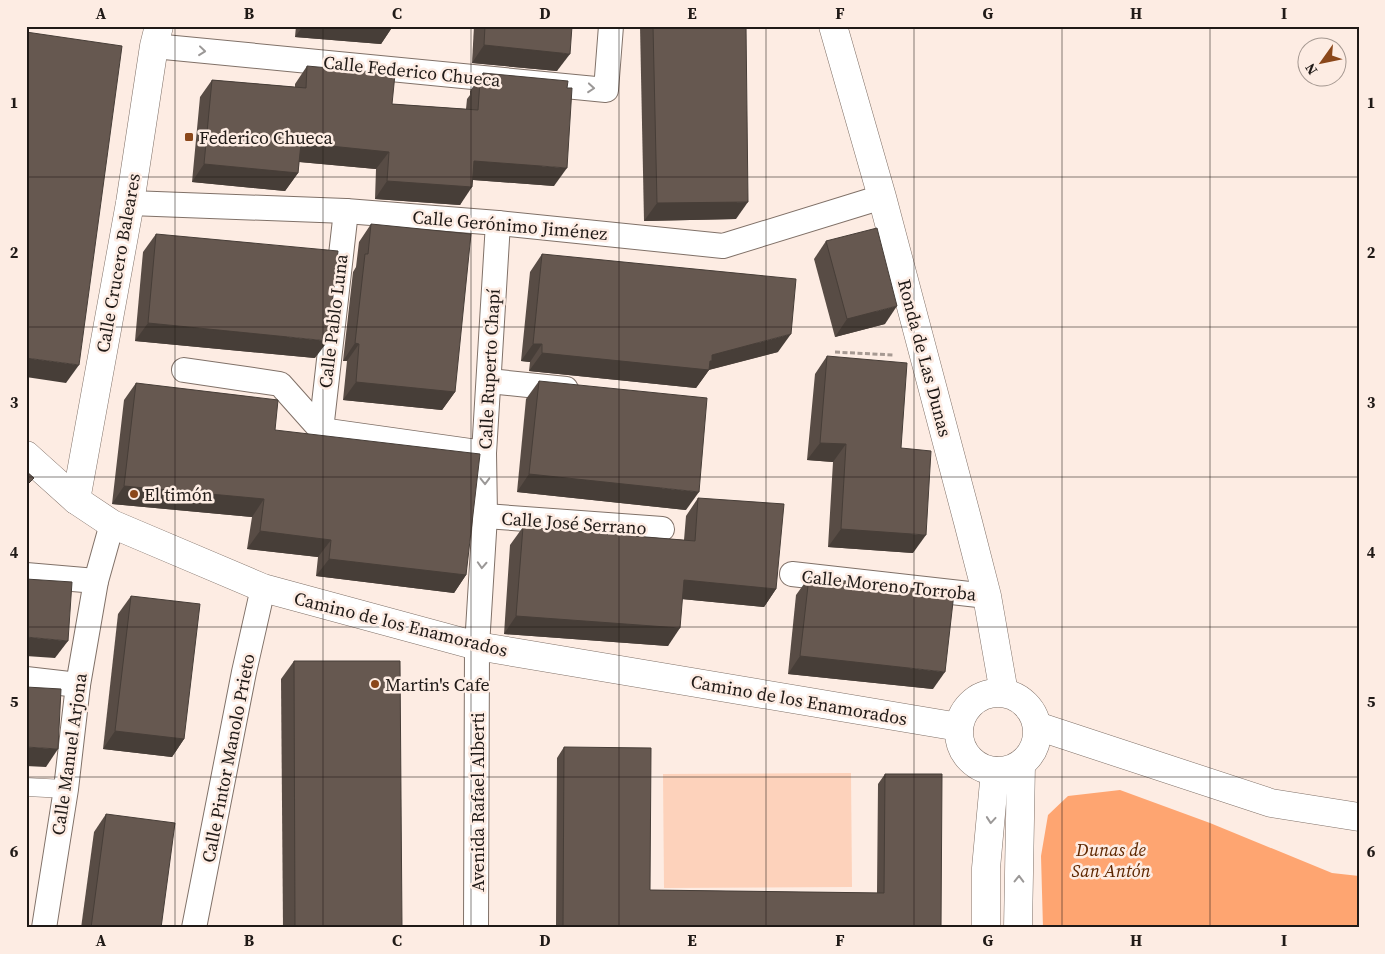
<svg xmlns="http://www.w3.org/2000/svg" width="1385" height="954" viewBox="0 0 1385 954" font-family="'Source Serif 4',serif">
  <rect width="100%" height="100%" fill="#fdece3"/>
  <path fill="#fdd2bb" d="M851,773l1,114 -188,1 -1,-114z"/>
  <path fill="#fea571" d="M1120,790l90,33 122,50 27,3v52h-316l-2,-72 7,-41 20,-19z"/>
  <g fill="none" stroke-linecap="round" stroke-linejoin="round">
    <g stroke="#807168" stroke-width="19">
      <path id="pedestrian" d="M26,787l40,2"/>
    </g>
    <g stroke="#807168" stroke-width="26">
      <g id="minor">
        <path d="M154,46l452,44 5,-64"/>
        <path d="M130,203l216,8 152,12 225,23 159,-49"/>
        <path d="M184,370l96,14 41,46 163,23"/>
        <path d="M489,381l77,8"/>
        <path d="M321,430l25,-219"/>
        <path d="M485,516l177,13"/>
        <path d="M792,574l195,22"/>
        <path d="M26,575l70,6"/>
        <path d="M26,679l52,6"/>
        <path d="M44,928l22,-139 12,-104 18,-104 16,-57"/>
        <path d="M194,928l50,-256 19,-84"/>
        <path d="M476,928l1,-282 8,-130 -1,-63 14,-230"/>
      </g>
    </g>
    <g stroke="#807168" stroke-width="29">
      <g id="tertiary">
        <path d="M833,26l49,171 86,325 19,74 17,97"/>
        <path d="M26,455l50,45 36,24 151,64 214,58 482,81"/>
        <path d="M76,500l54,-297 24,-157 5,-20"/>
        <circle cx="998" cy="732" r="39"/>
        <path d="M1037,726l234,77 88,14"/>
        <path d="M986,928v-60l9,-97"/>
        <path d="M1018,928l3,-164"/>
      </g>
    </g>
    <path stroke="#a69992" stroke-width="3" stroke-dasharray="5 2.5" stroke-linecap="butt" d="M835,352l59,3"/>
    <use href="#pedestrian" stroke="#fff" stroke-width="18"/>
    <use href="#minor" stroke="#fff" stroke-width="24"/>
    <use href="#tertiary" stroke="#fff" stroke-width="28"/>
  </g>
  <g fill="#584c45">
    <path d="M296,26h97l-12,18 -86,-7z"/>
    <path d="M474,26h98l-15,45 -85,-8z"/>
    <path d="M640,26h106l-10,193 -92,2z"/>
    <path d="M307,66l85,38 74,5 1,-10 3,-4v-4l13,-18 71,113 -81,-6 -13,25 -85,-6 1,-30 -77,-7 -1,11 -13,18 -93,-9 8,-85 12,-17 83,7v-3z"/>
    <path d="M371,224l84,168 -13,18 -99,-10 4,-39h-4l10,-89 3,-5 3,-25z"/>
    <path d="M156,234l159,124 -180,-17 8,-89z"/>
    <path d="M826,241l59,83 -50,13 -21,-78z"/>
    <path d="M542,254l236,98 -69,18 -13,18 -167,-17 1,-9 -9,-1 9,-89z"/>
    <path d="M827,356l74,92 12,105 -85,-6 5,-85 -26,-2 8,-86z"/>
    <path d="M539,381l147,129 -169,-18 9,-93z"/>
    <path d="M136,383l139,47 191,145 -12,18 -138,-17 2,-19 -71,-8 5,-32 -140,-13 12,-104z"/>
    <path d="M698,498l78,91 -12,18 -82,-8 -14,47 -164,-12 6,-89 13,-18 161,13 2,-24z"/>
    <path d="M809,577l124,112 -145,-15 8,-79z"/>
    <path d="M131,596l53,143 -12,18 -69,-8 15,-135z"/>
    <path d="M294,661l108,267h-119l-2,-249z"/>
    <path d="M564,747l86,143 227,3 1,-109 7,-10 56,154h-385l1,-170z"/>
    <path d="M106,814l55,114h-80l13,-96z"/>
  </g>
  <g fill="#473e38">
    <path d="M303,26h90l-12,18 -86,-7z"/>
    <path d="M484,45l86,9 -13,17 -85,-8z"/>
    <path d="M301,143l88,9 -13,17 -87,-8z"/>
    <path d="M474,161l93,7 -13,18 -93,-7z"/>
    <path d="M204,164l94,9 -13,18 -93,-9z"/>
    <path d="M387,181l85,6 -12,18 -85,-6z"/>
    <path d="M748,202l-12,17 -92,2 13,-18z"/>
    <path d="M897,306l-12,18 -50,13 12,-18z"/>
    <path d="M148,323l180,18 -13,17 -180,-17z"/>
    <path d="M791,334l-13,18 -70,18h1l-13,18 -167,-17 13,-18 170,2z"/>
    <path d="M355,343l4,1 -12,17h-4z"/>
    <path d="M533,344h9l-12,18 -9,-1z"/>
    <path d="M26,358l53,7 -13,18 -40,-6z"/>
    <path d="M356,382l99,10 -13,18 -99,-10z"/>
    <path d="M820,443l26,1 -13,18 -26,-2z"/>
    <path d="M529,474l170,18 -13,18 -169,-18z"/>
    <path d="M124,486l140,13 -12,18 -140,-13z"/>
    <path d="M841,529l85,6 -13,18 -85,-6z"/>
    <path d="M260,531l71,9 -13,17 -71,-8z"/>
    <path d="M329,559l137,16 -12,18 -138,-17z"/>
    <path d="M684,580l92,9 -12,18 -93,-9z"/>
    <path d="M516,616l164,12 -12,18 -164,-12z"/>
    <path d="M26,637l42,4 -13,17 -29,-2z"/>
    <path d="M800,656l145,16 -12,17 -145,-15z"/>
    <path d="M115,731l69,8 -12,18 -69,-8z"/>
    <path d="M26,747l32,2 -12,18 -20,-1z"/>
  </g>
  <g fill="#665850" stroke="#473e38">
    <path d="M485,26h87l-2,28 -86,-9z"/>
    <path d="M653,26h93l2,176 -91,1z"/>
    <path d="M26,32l96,14 -43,319 -53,-7z"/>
    <path d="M307,66l88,8 -3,30 86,6 2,-29h2l1,-8 85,8 -1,7h5l-5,80 -93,-7 -2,26 -85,-6 2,-29 -88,-9 -3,30 -94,-9 8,-84 94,8z"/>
    <path d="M371,224l100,10 -16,158 -99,-10 3,-38 -4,-1 10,-89h3z"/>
    <path d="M877,228l20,78 -50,13 -21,-78z"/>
    <path d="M156,234l182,17 -10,90 -180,-18z"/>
    <path d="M542,254l254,25 -5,55 -79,21v6h-2l-1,9 -167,-17v-9h-9z"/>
    <path d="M827,356l80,7 -6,85 30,3 -5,84 -85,-6 5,-85 -26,-1z"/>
    <path d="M539,381l168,17 -8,94 -170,-18z"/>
    <path d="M136,383l142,17 -3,30 205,24 -14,121 -137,-16 2,-19 -71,-9 4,-32 -140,-13z"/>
    <path d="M26,471l8,7 -8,8z"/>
    <path d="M698,498l86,6 -8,85 -92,-9 -4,48 -164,-12 7,-89 172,14z"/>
    <path d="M809,577l145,16 -9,79 -145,-16z"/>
    <path d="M26,579l46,3 -4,59 -42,-4z"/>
    <path d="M131,596l69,8 -16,135 -69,-8z"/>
    <path d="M294,661h106l2,267h-107z"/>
    <path d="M26,687l35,2 -3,60 -32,-2z"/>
    <path d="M564,747l87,1 -1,142 234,3 1,-119h57l-1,154h-378z"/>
    <path d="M106,814l69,9 -14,105h-70z"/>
  </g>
  <defs><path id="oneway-chevron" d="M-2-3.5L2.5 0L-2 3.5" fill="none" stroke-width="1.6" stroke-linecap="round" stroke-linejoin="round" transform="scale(1.25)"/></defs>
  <g stroke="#9b9897">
    <use href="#oneway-chevron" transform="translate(202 51) rotate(6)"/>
    <use href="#oneway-chevron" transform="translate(591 88) rotate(5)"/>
    <use href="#oneway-chevron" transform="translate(485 481) rotate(89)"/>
    <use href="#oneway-chevron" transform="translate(482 565) rotate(93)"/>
    <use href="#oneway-chevron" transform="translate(991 820) rotate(95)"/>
    <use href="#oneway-chevron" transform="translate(1019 879) rotate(-89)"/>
  </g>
  <path fill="none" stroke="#201a17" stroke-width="1" stroke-opacity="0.55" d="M175,26v902M323,26v902M471,26v902M619,26v902M766,26v902M914,26v902M1062,26v902M1210,26v902M26,177h1333M26,327h1333M26,477h1333M26,627h1333M26,777h1333"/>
  <g fill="#8b471a" stroke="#fdece3" stroke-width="2">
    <rect x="184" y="132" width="10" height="10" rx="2.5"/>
    <circle cx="134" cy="494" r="5"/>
    <circle cx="375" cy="684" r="5"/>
  </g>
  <g text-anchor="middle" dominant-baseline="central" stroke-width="5" stroke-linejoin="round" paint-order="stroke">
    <g font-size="18" fill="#201a17" stroke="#fdece3">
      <text transform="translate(412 71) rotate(6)">Calle Federico Chueca</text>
      <text transform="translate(510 225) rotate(5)">Calle Gerónimo Jiménez</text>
      <text transform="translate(118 263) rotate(-80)">Calle Crucero Baleares</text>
      <text transform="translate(333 321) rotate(-83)">Calle Pablo Luna</text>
      <text transform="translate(925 358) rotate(75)">Ronda de Las Dunas</text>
      <text transform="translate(489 369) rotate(-87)">Calle Ruperto Chapí</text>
      <text transform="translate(574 523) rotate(4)">Calle José Serrano</text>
      <text transform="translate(889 585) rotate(6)">Calle Moreno Torroba</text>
      <text transform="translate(401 624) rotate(14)">Camino de los Enamorados</text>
      <text transform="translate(799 700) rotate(10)">Camino de los Enamorados</text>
      <text transform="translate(69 754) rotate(-82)">Calle Manuel Arjona</text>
      <text transform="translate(228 758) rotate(-79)">Calle Pintor Manolo Prieto</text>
      <text transform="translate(477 802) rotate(-90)">Avenida Rafael Alberti</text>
    </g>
    <g font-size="18" fill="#201a17" stroke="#fdece3" text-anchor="start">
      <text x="199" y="137">Federico Chueca</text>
      <text x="144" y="494">El timón</text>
      <text x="385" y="684">Martin's Cafe</text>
    </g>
    <g font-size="18" font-style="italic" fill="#5e2700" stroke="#fdece3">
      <text x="1111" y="849">Dunas de<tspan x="1111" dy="21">San Antón</tspan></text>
    </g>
  </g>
  <rect width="1385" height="954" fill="none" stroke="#fdece3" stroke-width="55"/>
  <g transform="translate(1322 62) rotate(237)"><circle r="24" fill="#fdece3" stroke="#a59891"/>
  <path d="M0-4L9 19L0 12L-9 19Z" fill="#8b471a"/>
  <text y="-8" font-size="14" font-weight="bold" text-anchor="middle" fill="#201a17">N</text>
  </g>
  <rect x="28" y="28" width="1330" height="898" fill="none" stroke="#201a17" stroke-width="2"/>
  <g font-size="16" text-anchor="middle" font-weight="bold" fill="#201a17">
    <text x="101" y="19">A</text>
    <text x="249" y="19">B</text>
    <text x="397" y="19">C</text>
    <text x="545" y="19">D</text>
    <text x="692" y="19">E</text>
    <text x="840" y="19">F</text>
    <text x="988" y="19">G</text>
    <text x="1136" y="19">H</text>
    <text x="1284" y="19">I</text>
    <text x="14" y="108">1</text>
    <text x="1371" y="108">1</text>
    <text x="14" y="258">2</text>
    <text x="1371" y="258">2</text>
    <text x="14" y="408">3</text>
    <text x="1371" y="408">3</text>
    <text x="14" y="558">4</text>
    <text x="1371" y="558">4</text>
    <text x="14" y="707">5</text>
    <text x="1371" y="707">5</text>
    <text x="14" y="857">6</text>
    <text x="1371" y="857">6</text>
    <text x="101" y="946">A</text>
    <text x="249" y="946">B</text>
    <text x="397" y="946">C</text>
    <text x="545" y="946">D</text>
    <text x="692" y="946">E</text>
    <text x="840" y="946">F</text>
    <text x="988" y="946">G</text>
    <text x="1136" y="946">H</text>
    <text x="1284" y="946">I</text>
  </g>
</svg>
